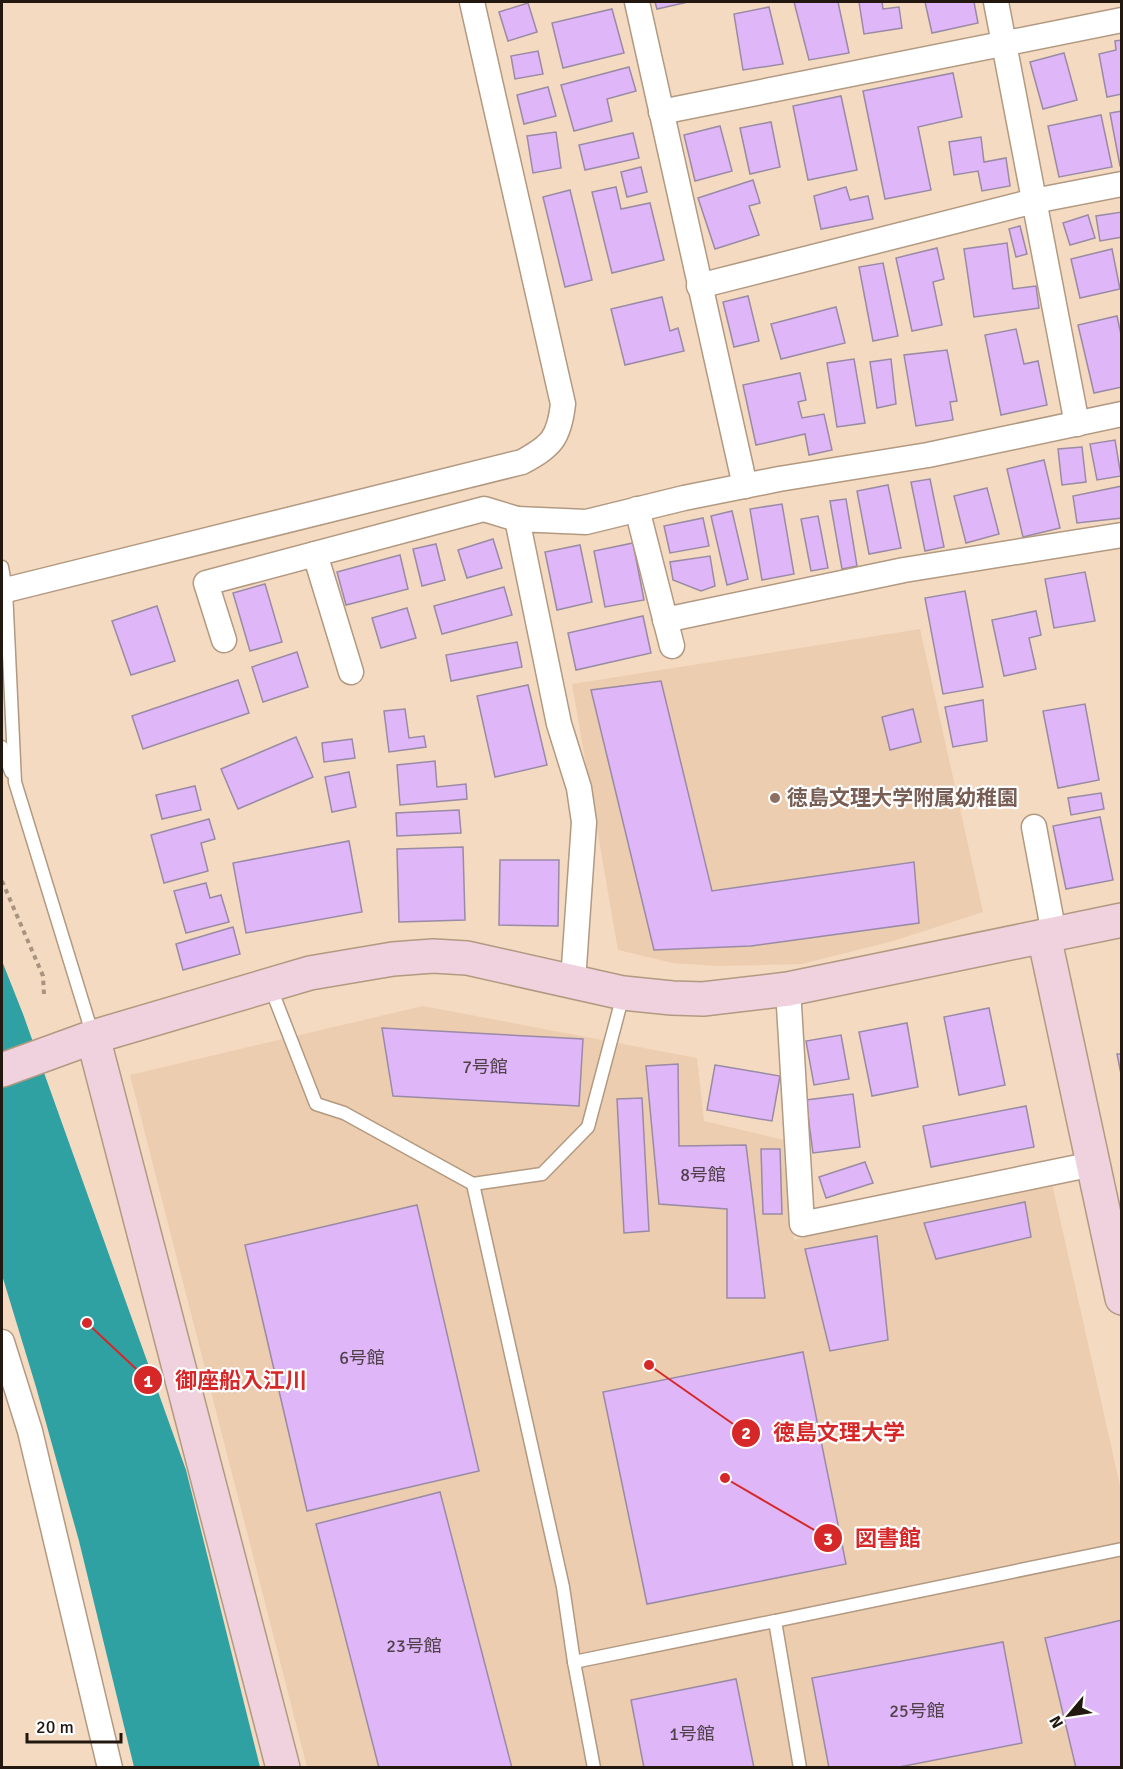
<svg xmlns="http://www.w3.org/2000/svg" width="1123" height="1769" viewBox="0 0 1123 1769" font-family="Signika,'Noto Sans JP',sans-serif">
  <rect width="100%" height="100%" fill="#f4dac0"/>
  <g fill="#edcdaf">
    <path d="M920,629l63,283 -90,29 -91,23 -84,2 -45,-3 -55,-13 -46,-266z"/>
    <path d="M423,1006l274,52 7,63 80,19 10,100 257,-61 70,311v277h-814l-177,-692z"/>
  </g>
  <path fill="#2fa1a3" d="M2,961l21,53 163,456 74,297h-126l-55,-226 -43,-154 -34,-112z"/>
  <g fill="#dfb7f8" stroke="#9a8aa5" stroke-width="1.5">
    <path d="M655,2h33l-31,7z"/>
    <path d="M794,2h44l11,51 -40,7z"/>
    <path d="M859,2h23l1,7 16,-2 3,21 -38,6z"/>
    <path d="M925,2h49l4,21 -46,10z"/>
    <path d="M528,3l9,29 -29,9 -9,-29z"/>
    <path d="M769,7l14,57 -40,6 -9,-56z"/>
    <path d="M612,9l12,44 -61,15 -11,-45z"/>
    <path d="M1122,40v54l-15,3 -8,-43 17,-4 -1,-9z"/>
    <path d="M538,51l5,23 -28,5 -4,-23z"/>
    <path d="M1064,53l13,47 -34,9 -13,-47z"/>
    <path d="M629,67l7,24 -29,8 5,22 -38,10 -13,-46z"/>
    <path d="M953,73l9,44 -44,10 13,63 -46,9 -22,-108z"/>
    <path d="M548,87l8,29 -32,8 -7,-29z"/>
    <path d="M841,96l16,74 -49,10 -15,-74z"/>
    <path d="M1122,111v55h-2l-10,-53z"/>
    <path d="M1101,115l11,52 -53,10 -11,-51z"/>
    <path d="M771,122l9,45 -30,7 -10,-46z"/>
    <path d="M720,126l12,45 -37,10 -11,-46z"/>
    <path d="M556,132l5,36 -28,5 -6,-37z"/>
    <path d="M633,133l6,25 -54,12 -6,-25z"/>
    <path d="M981,137l3,25 22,-4 4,28 -28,5 -4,-20 -24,4 -5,-33z"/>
    <path d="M641,167l6,25 -20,5 -6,-25z"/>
    <path d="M753,180l7,23 -11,3 10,29 -44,14 -17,-51z"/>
    <path d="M616,187l5,22 29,-6 14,57 -52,13 -20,-81z"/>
    <path d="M846,187l4,13 18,-4 5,23 -52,10 -7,-33z"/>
    <path d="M570,190l22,90 -27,7 -22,-90z"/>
    <path d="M1122,212v25l-22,4 -4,-25z"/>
    <path d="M1088,215l7,23 -25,7 -7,-22z"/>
    <path d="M1020,226l7,28 -11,3 -7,-28z"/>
    <path d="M1007,243l6,46 23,-3 3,22 -65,9 -10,-68z"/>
    <path d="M937,248l7,31 -11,3 9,43 -30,6 -16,-73z"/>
    <path d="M1112,249l8,40 -40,9 -9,-39z"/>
    <path d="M883,263l15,73 -25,5 -14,-74z"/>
    <path d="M748,296l11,45 -25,6 -11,-45z"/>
    <path d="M662,297l8,34 8,-3 6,23 -59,14 -14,-56z"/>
    <path d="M836,307l9,36 -64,16 -10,-35z"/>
    <path d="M1117,316l5,23v48l-28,6 -16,-68z"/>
    <path d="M1016,329l8,35 14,-3 9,44 -46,10 -16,-80z"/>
    <path d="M947,350l10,51 -7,1 3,18 -37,6 -12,-71z"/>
    <path d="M854,359l11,64 -28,4 -10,-64z"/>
    <path d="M891,359l5,45 -19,4 -7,-46z"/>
    <path d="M800,373l6,27 -8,2 4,16 22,-4 8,36 -23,5 -4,-21 -49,11 -13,-60z"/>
    <path d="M1115,440l6,36 -24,4 -7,-36z"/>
    <path d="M1082,447l4,35 -24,3 -4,-36z"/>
    <path d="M1044,460l16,68 -37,9 -16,-68z"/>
    <path d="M930,479l14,68 -19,4 -14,-69z"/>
    <path d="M888,485l13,63 -32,6 -12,-63z"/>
    <path d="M1122,486v32l-45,5 -4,-27z"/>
    <path d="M987,488l12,46 -33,9 -12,-47z"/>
    <path d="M846,499l11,67 -15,3 -12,-68z"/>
    <path d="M782,504l12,70 -32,6 -12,-71z"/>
    <path d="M732,511l16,68 -21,6 -16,-69z"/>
    <path d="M818,516l10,52 -17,3 -10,-52z"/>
    <path d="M703,518l6,28 -39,7 -6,-27z"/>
    <path d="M493,539l9,29 -35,10 -9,-28z"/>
    <path d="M633,543l11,57 -39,7 -11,-56z"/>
    <path d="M436,544l9,36 -23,6 -9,-37z"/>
    <path d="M580,545l12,57 -35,8 -12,-58z"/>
    <path d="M400,555l8,34 -62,16 -9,-33z"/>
    <path d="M710,556l5,30 -14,5 -28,-11 -3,-18z"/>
    <path d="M1085,572l10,49 -41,7 -9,-49z"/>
    <path d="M265,584l17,58 -32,9 -17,-58z"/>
    <path d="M504,587l8,28 -70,19 -8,-28z"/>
    <path d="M965,591l18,96 -40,7 -18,-96z"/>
    <path d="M157,606l18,55 -44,14 -19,-54z"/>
    <path d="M407,608l9,30 -35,10 -9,-30z"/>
    <path d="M1036,611l5,24 -12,3 7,31 -32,7 -12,-56z"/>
    <path d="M643,616l8,37 -75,17 -8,-37z"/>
    <path d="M517,642l5,25 -71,14 -5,-26z"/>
    <path d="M297,652l11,35 -45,15 -11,-35z"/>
    <path d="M238,680l11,33 -106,36 -11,-33z"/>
    <path d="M661,681l51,210 202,-29 5,61 -168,23 -97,4 -63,-260z"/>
    <path d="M528,685l19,80 -52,12 -18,-81z"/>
    <path d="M983,700l4,41 -34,6 -8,-40z"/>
    <path d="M1085,704l14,76 -41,8 -15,-77z"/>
    <path d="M405,709l4,29 15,-2 2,11 -37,5 -5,-41z"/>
    <path d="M913,709l8,33 -31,8 -8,-33z"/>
    <path d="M296,737l17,40 -75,32 -17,-40z"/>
    <path d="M352,739l3,19 -31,4 -2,-19z"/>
    <path d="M435,761l2,26 29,-3 1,15 -67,6 -3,-40z"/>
    <path d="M349,772l7,35 -24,5 -7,-35z"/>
    <path d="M195,786l6,24 -39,9 -6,-24z"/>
    <path d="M1101,793l3,16 -33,6 -3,-17z"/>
    <path d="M459,810l2,23 -64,3 -1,-23z"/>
    <path d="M1100,817l13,63 -47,9 -13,-63z"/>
    <path d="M209,819l6,20 -14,4 7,28 -44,12 -13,-48z"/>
    <path d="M349,841l13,71 -116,21 -13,-70z"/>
    <path d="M463,847l2,73 -66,2 -2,-73z"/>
    <path d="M500,860h59l-1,66 -59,-1z"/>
    <path d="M206,883l4,15 11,-3 8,27 -43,11 -12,-42z"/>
    <path d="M233,927l7,27 -57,16 -7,-26z"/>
    <path d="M989,1008l16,77 -46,10 -15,-78z"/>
    <path d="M907,1023l11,64 -46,9 -13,-64z"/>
    <path d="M382,1028l201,11 -4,67 -186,-10z"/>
    <path d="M841,1035l8,44 -35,6 -8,-44z"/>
    <path d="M1117,1054h5v25z"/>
    <path d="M678,1064l1,82 67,-1 19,153h-38v-89l-68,-5 -13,-138z"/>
    <path d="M715,1065l65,11 -8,45 -65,-11z"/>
    <path d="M853,1094l7,53 -47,6 -7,-53z"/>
    <path d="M642,1098l7,133 -25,2 -7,-134z"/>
    <path d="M1026,1106l8,41 -103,20 -8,-41z"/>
    <path d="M761,1149h19l2,65h-19z"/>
    <path d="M865,1162l8,21 -47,15 -7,-21z"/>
    <path d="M1025,1202l6,35 -95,22 -12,-36z"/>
    <path d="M417,1205l62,266 -172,40 -62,-266z"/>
    <path d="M877,1236l11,104 -58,11 -25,-102z"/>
    <path d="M803,1352l43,212 -199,40 -44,-212z"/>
    <path d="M440,1492l72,276h-133l-63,-244z"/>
    <path d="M1122,1620v148h-46l-31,-130z"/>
    <path d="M1003,1642l19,101 -128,25h-65l-17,-90z"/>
    <path d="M736,1679l18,89h-110l-13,-68z"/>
  </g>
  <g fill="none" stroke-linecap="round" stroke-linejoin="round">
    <g stroke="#b29981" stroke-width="15">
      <g id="lane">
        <path d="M2,567l4,23 9,192 78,254"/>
        <path d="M2,747l9,25"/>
        <path d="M270,986l46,118 28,9 129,71 90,403 11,75 20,106"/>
        <path d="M473,1184l69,-10 46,-47 35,-132"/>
        <path d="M775,1621l347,-72"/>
        <path d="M574,1662l201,-41 25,147"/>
      </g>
    </g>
    <g stroke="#b29981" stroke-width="27">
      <g id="street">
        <path d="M637,2l108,484"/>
        <path d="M996,2l81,422"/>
        <path d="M661,112l461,-92"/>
        <path d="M699,286l335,-85 88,-17"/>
        <path d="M637,509l35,137"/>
        <path d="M315,554l36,118"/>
        <path d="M6,590l516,-128c29,-16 37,-23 41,-58l-91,-402"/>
        <path d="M665,620l239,-50 218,-35"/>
        <path d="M224,640l-18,-57 278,-74 33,10"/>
        <path d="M1034,827l20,107"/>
        <path d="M573,981l11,-159 -5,-34 -20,-64 -42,-205 69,3 98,-24 95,-19 149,-24 194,-41"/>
        <path d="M788,989l14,235 291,-60"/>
        <path d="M2,1342l28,89 80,337"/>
      </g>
    </g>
    <g stroke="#b29981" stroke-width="36">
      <g id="secondary">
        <path d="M1044,936l78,362"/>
        <path d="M93,1037l190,731"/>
        <path d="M2,1070l91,-33 217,-64 83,-14 40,-3 34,2 156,35 49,5 31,1 85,-10 334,-69"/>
      </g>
    </g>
    <path stroke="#a7937f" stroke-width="4" stroke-dasharray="4.5 4.5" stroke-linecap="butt" d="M2,881l41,95 1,18"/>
    <use href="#lane" stroke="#fff" stroke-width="12"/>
    <use href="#street" stroke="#fff" stroke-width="24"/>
    <use href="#secondary" stroke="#efd2dd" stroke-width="33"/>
  </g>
  <circle fill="#8d6e63" stroke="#fff" stroke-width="2" cx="775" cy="798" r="6"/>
  <g text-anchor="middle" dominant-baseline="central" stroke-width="4.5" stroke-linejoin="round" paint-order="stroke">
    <g font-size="18" fill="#514049">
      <text x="485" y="1067">7号館</text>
      <text x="703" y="1175">8号館</text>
      <text x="362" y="1358">6号館</text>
      <text x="414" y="1646">23号館</text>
      <text x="917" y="1711">25号館</text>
      <text x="692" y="1734">1号館</text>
    </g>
    <g font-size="21" font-weight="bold" fill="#785e54" stroke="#fff" text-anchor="start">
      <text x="787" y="798">徳島文理大学附属幼稚園</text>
    </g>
  </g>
  <path fill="none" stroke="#d62828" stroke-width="2" d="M87 1323L148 1380M649 1365L746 1433M725 1478L828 1538"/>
  <g fill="#d62828" stroke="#fff" stroke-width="2">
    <circle cx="87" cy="1323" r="6"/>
    <circle cx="649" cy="1365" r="6"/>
    <circle cx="725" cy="1478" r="6"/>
    <circle cx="148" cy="1380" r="15"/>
    <circle cx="746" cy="1433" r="15"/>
    <circle cx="828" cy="1538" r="15"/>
  </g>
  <g font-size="18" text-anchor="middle" font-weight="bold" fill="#fff">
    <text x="148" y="1387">1</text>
    <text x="746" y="1439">2</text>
    <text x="828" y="1545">3</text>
  </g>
  <g font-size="22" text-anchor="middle" font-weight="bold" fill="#d62828" stroke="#fff" stroke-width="4.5" stroke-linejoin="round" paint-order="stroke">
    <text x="241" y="1388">御座船入江川</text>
    <text x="839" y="1440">徳島文理大学</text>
    <text x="888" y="1546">図書館</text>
  </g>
  <rect width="1123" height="1769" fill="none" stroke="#22180f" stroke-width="6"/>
  <g transform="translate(1069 1715) rotate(241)" stroke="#ffffff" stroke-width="4.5" paint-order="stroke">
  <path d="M0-4.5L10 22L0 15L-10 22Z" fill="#22180f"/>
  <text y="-9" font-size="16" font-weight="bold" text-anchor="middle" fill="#22180f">N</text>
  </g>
  <path d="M27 1733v9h94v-9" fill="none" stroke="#22180f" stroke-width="3"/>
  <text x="36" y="1733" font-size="18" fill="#22180f" stroke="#ffffff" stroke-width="4.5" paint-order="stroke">20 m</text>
</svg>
